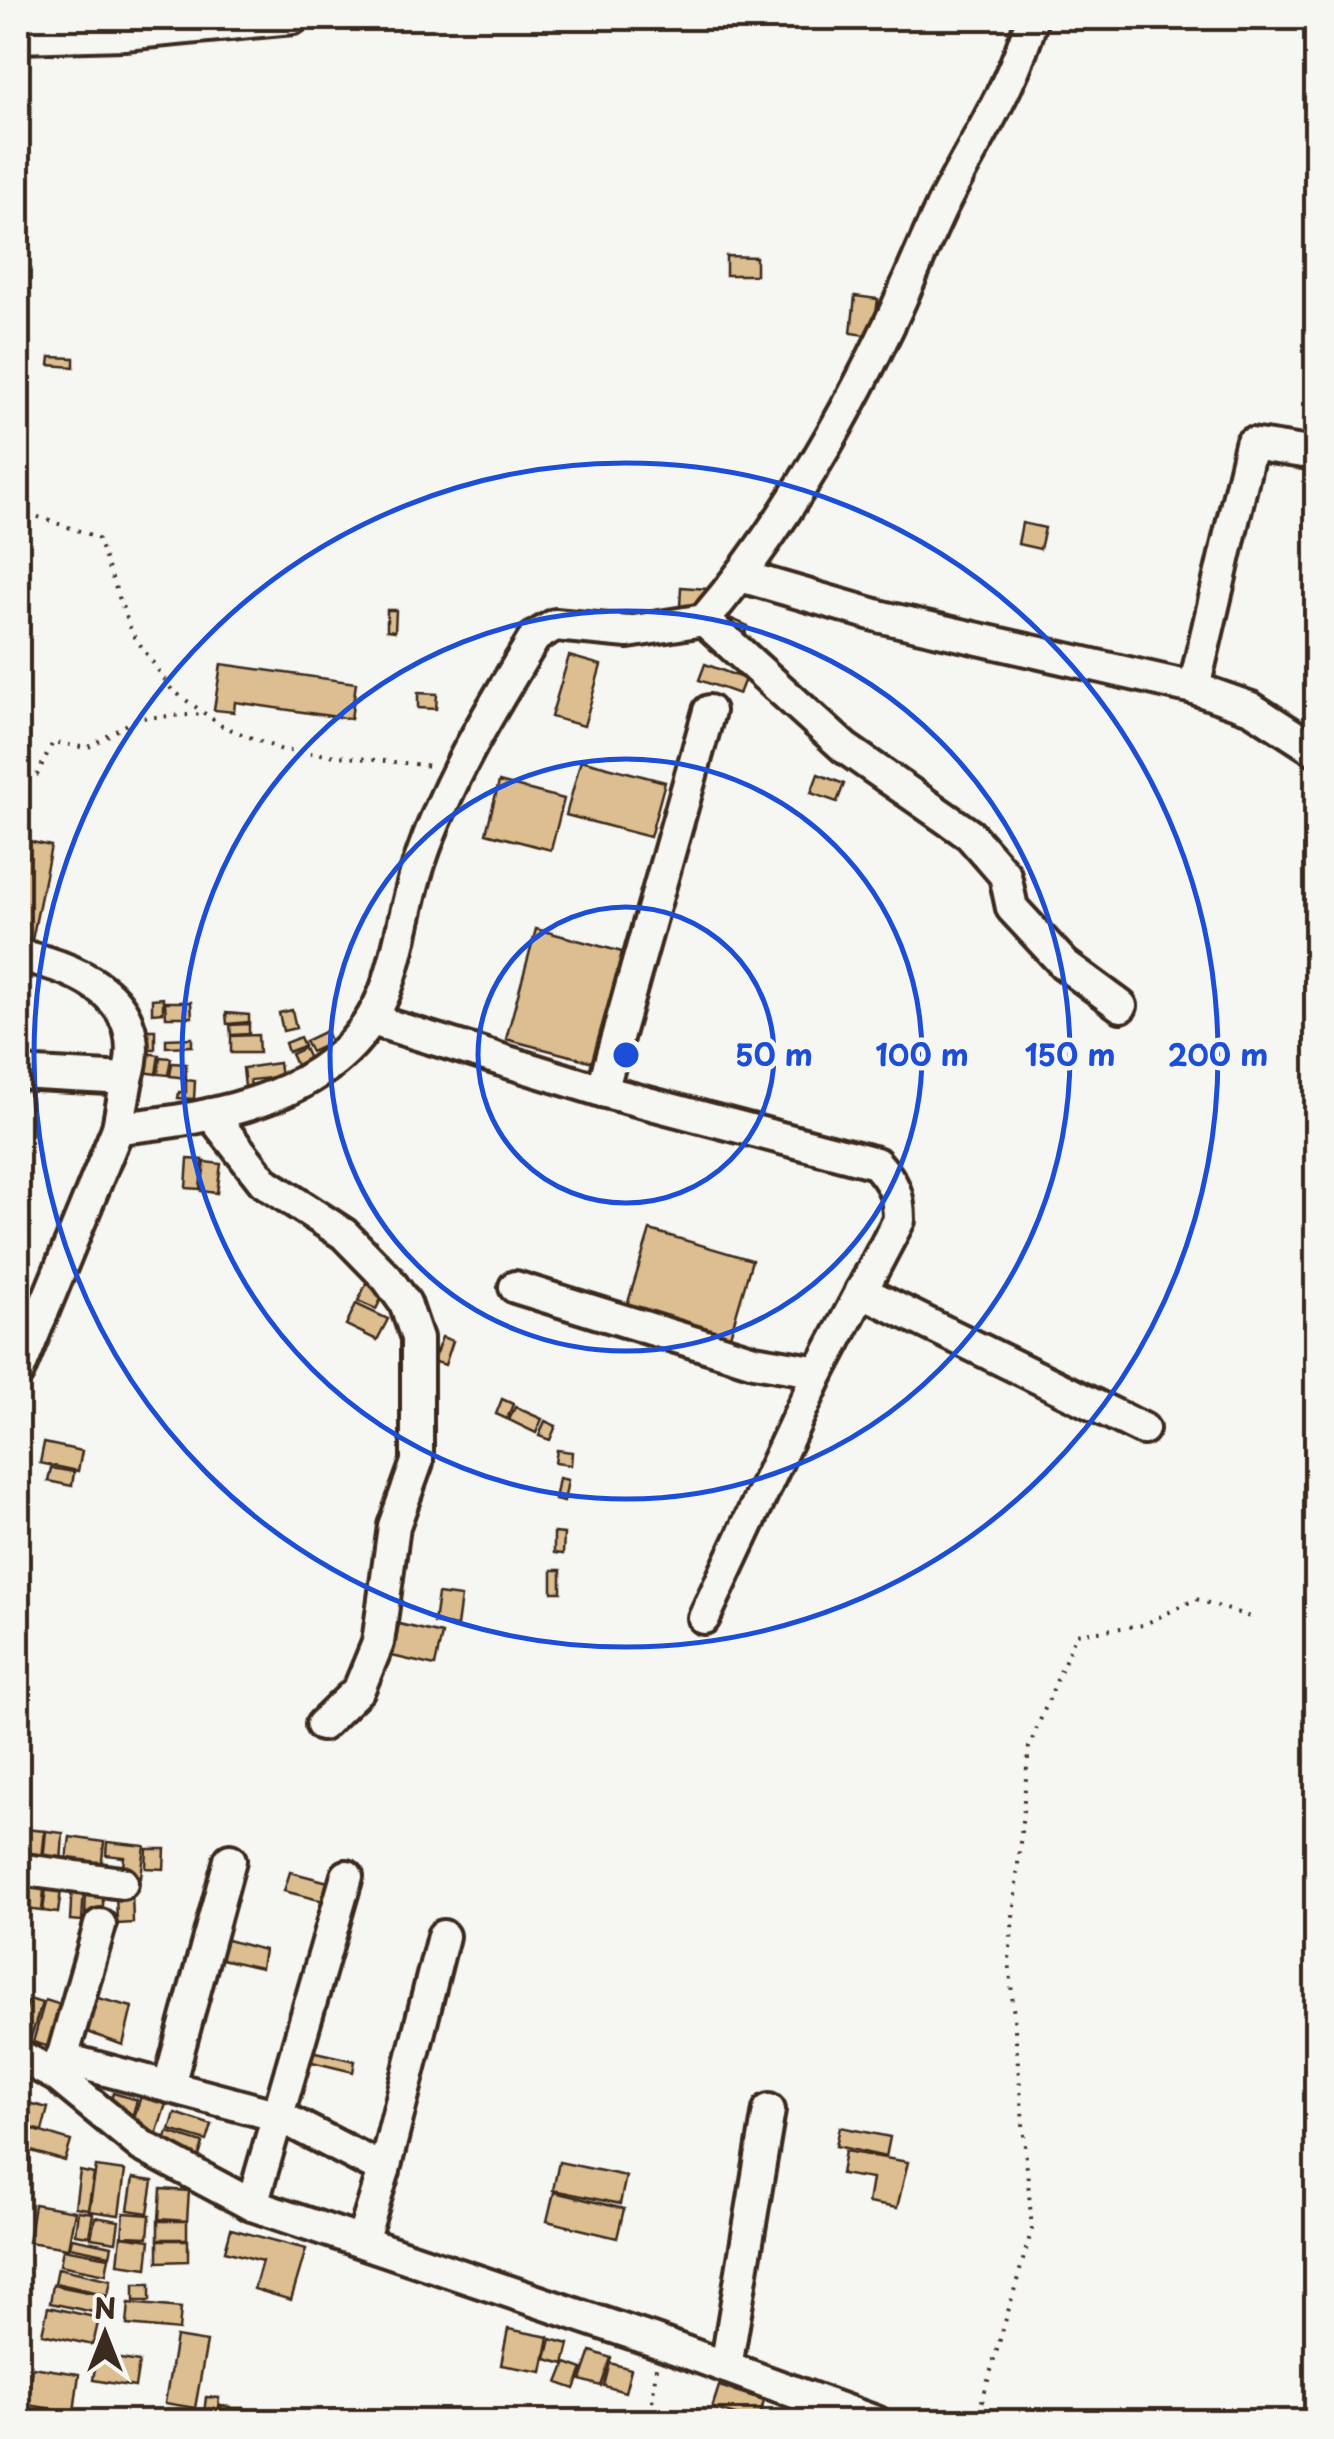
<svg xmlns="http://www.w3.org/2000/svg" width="1334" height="2439" viewBox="0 0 1334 2439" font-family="'Playpen Sans',sans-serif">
  <rect width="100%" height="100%" fill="#f6f6f2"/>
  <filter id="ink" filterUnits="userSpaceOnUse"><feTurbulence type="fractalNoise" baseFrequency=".01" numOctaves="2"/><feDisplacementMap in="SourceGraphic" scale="20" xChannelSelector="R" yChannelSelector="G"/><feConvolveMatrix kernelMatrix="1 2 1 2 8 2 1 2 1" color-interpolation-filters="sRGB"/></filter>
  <g filter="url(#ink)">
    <g fill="#dcbe90" stroke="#3b2a1e" stroke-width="2.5">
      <path d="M726,256l30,1v18h-30z"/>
      <path d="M855,296l23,3 -5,37 -22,-3z"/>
      <path d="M50,357l24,1v9l-25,-2z"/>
      <path d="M1022,523l23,5 -5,21 -22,-5z"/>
      <path d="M681,587l26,2 -1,19 -26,-1z"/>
      <path d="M387,610h9l-1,21 -8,-1z"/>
      <path d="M727,617l21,9 -6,15 -21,-8z"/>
      <path d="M569,656l32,9 -17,61 -33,-9z"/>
      <path d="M221,664l135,19 -5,36 -116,-17 -1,10 -20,-2z"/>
      <path d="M705,664l40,15 -6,15 -40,-14z"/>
      <path d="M418,693l19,1 -1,15 -18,-1z"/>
      <path d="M581,760l84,22 -15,55 -84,-22z"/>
      <path d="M818,774l26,10 -7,18 -26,-9z"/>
      <path d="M499,782l65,17 -13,51 -65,-17z"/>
      <path d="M18,839l33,7 -20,99 -13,-2z"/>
      <path d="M536,929l86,23 -29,110 -87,-23z"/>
      <path d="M163,998v14l-11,1v-14z"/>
      <path d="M165,1002h26l1,15h-26z"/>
      <path d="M292,1010l4,18 -13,3 -4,-18z"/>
      <path d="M226,1013l23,2v7l-22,2z"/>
      <path d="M249,1024v10l-18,1 -1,-10z"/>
      <rect x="140" y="1030" width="15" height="19"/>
      <path d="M326,1031l5,12 -20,9 -6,-11z"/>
      <path d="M258,1035l1,18h-28v-17z"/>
      <path d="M300,1037l4,9 -16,6 -3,-9z"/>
      <path d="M192,1038v8l-26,1v-8z"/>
      <path d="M304,1048l5,11 -13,6 -5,-11z"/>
      <path d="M146,1053l13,2 -3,19 -12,-2z"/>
      <path d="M160,1057l11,1 -3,17 -10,-1z"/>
      <path d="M172,1063l14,1v14l-16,-2z"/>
      <path d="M279,1063l2,14 -31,3 1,6 -6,1 -2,-19z"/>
      <path d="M186,1080l9,1 -1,18 -16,-1 1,-6h7z"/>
      <path d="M188,1159l15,1 -3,29 -14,-1z"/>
      <path d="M205,1162l16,2 -4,29 -16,-2z"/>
      <path d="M650,1230l102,30 -23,79 -103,-30z"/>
      <path d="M369,1278l18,9 -11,22 -18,-8z"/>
      <path d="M356,1304l32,15 -11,21 -31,-15z"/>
      <path d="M442,1337l11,4 -8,24 -12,-4z"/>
      <path d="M502,1399l11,5 -6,15 -11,-5z"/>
      <path d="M515,1407l27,12 -6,14 -27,-13z"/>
      <path d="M545,1421l11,5 -6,14 -11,-4z"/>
      <path d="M44,1443l38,8 -4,20 -38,-8z"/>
      <path d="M557,1450l15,2 -1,13 -16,-2z"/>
      <path d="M51,1468l23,4 -2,14 -24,-5z"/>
      <path d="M559,1478l9,2 -4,22 -9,-2z"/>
      <path d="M554,1533l10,1 -1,20 -9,-1z"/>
      <rect x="552" y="1570" width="9" height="22"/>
      <path d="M438,1594l23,3 -4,29 -23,-3z"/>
      <path d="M399,1624l43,10 -7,32 -43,-10z"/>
      <path d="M23,1829l22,2 -3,27 -22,-1z"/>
      <path d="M46,1831l17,2 -2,30 -18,-2z"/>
      <path d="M70,1837l34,5 -3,27 -35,-4z"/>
      <path d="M107,1842l38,4 -4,32 -19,-2 2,-19 -18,-2z"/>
      <path d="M147,1849h18l-1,20 -18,-1z"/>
      <path d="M290,1872l42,11 -5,19 -43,-11z"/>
      <path d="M29,1878l16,1 -3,32 -17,-2z"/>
      <path d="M47,1881l15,2 -4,30 -15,-2z"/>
      <path d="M72,1887l12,1 -2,33 -12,-1z"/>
      <path d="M86,1889l17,1v32l-18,-1z"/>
      <path d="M132,1890l1,33 -16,1 -1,-33z"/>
      <path d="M220,1938l44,12 -3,18 -44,-10z"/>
      <path d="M90,1996l42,11 -9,38 -41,-15z"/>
      <path d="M29,1999l13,4 -12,37 -12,-4z"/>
      <path d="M45,2000l20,6 -12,42 -20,-6z"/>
      <path d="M311,2051l44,10 -2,11 -45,-11z"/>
      <path d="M113,2093l24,7 -6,21 -24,-7z"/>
      <path d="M141,2096l25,8 -11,34 -25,-8z"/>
      <path d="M24,2102l24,6 -6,23 -24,-7z"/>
      <path d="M175,2113l37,12 -5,16 -37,-11z"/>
      <path d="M18,2125l53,16 -6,20 -47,-14z"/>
      <path d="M840,2127l50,10 -4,20 -50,-11z"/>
      <path d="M168,2132l35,11 -5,17 -35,-12z"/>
      <path d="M845,2151l63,11 -11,46 -29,-5 4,-24 -31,-5z"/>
      <path d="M559,2162l67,14 -6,28 -67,-14z"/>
      <path d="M96,2167l29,4 -6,44 -30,-4z"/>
      <path d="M80,2171l14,3 -6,35 -13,-2z"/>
      <path d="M133,2178l20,3 -5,32 -20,-3z"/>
      <path d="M161,2189l28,2 -2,30 -28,-2z"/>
      <path d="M554,2192l70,17 -7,29 -70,-17z"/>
      <path d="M34,2204l41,7 -7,37 -40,-6z"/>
      <path d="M78,2211l15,2 -4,23 -14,-2z"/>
      <path d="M124,2213l26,2 -2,22 -26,-1z"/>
      <path d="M95,2217l24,4 -3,21 -25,-4z"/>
      <rect x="158" y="2221" width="29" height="18"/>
      <path d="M231,2229l75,20 -15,51 -37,-11 8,-28 -37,-10z"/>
      <path d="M121,2236l29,4 -3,28 -29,-4z"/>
      <path d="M72,2238l40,8 -2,9 -40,-8z"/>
      <path d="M158,2240h30v21l-30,1z"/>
      <path d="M63,2249l46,8 -3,17 -46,-9z"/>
      <path d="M58,2268l53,12 -3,15 -53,-12z"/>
      <rect x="134" y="2284" width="16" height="17"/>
      <path d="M53,2285l54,11 -4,18 -53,-11z"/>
      <path d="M129,2303l52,5 -2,22 -52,-5z"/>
      <path d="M48,2307l51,11 -6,27 -51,-11z"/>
      <path d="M508,2329l41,8 -7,35 -41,-7z"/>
      <path d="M176,2337l31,5 -12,66 -30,-5z"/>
      <path d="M551,2339l18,5 -5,20 -18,-5z"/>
      <path d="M591,2351l20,7 -10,28 -20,-6z"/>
      <path d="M97,2355l42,7 -4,25 -42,-7z"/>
      <path d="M566,2363l17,6 -8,20 -17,-6z"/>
      <path d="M610,2363l21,6 -6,23 -21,-6z"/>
      <path d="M32,2367l47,7 -5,38 -47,-7z"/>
      <path d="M719,2386l45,14 -6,22 -46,-14z"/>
      <path d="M206,2397l13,1 -2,24h-14z"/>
      <path d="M220,2406l11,1 -1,15h-11z"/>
      <path d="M231,2408h13l-1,14h-13z"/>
    </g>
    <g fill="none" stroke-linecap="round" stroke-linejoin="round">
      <g stroke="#3b2a1e" stroke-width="38">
        <g id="minor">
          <path d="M18,37l106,-3 169,-16"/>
          <path d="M741,576l141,41 312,71 57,20 65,42"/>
          <path d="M704,620l141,128 125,87 35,40 7,33 52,56 57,42"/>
          <path d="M1194,688l57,-244 65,10"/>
          <path d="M18,955c65,14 133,46 109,124l-109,-6"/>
          <path d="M372,1020l230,71 274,72c17,19 23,31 23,57l-80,152 -65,-11 -239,-74"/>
          <path d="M602,1091l107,-380"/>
          <path d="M211,1114l53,68 80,52 43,44 18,25 12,35v124l-23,64 -16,117 -19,46 -37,36"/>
          <path d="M118,1128c99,-10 223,-30 266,-134 17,-42 21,-90 36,-133 27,-80 71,-152 115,-224l20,-12 73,7 76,-12c73,-85 134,-189 183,-291 20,-41 36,-84 56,-125 31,-61 71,-120 89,-186"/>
          <path d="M861,1291l282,138"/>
          <path d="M18,1372l100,-244 9,-49"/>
          <path d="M704,1618l115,-246"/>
          <path d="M18,1869l104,14"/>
          <path d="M18,2055l39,21 85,70 110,59 406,137 218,80"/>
          <path d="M61,2058l218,58 105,54 59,-234"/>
          <path d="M57,2076l43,-151"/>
          <path d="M169,2085l61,-225"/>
          <path d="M252,2205l95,-329"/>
          <path d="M362,2241l22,-71"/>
          <path d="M726,2367l43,-257"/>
        </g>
      </g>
      <g stroke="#3b2a1e" stroke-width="4" stroke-dasharray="2.5 8" stroke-linecap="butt">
        <path d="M18,510l79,27 35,96 40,57 50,36 60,24 150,16"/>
        <path d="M18,785l19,-10 16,-33 34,6 51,-30 68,-4"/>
        <path d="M650,2422l6,-55"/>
        <path d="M976,2422l56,-193 -23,-270 20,-212 47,-113 67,-9 53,-26 57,19"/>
      </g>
      <use href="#minor" stroke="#f6f6f2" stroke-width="30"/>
    </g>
  </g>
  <g fill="none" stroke="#1d4ed8" stroke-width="5">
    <circle cx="626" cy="1055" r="148"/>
    <circle cx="626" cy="1055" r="296"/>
    <circle cx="626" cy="1055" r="444"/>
    <circle cx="626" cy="1055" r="592"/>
  </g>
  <circle cx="626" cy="1055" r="15" fill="#1d4ed8" stroke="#f6f6f2" stroke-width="5"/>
  <g font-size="30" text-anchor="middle" font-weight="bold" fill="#1d4ed8" stroke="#f6f6f2" stroke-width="9" stroke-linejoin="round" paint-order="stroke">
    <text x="774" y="1066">50 m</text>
    <text x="922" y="1066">100 m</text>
    <text x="1070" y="1066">150 m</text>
    <text x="1218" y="1066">200 m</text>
  </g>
  <rect width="1334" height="2439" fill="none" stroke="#f6f6f2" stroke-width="60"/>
  <rect x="30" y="30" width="1274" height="2379" fill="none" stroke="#3b2a1e" stroke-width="4" filter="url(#ink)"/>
  <g transform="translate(105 2334)" stroke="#f6f6f2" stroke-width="8" paint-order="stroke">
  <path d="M0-8L18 38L0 25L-18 38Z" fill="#3b2a1e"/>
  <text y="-15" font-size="28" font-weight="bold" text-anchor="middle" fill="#3b2a1e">N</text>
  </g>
</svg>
